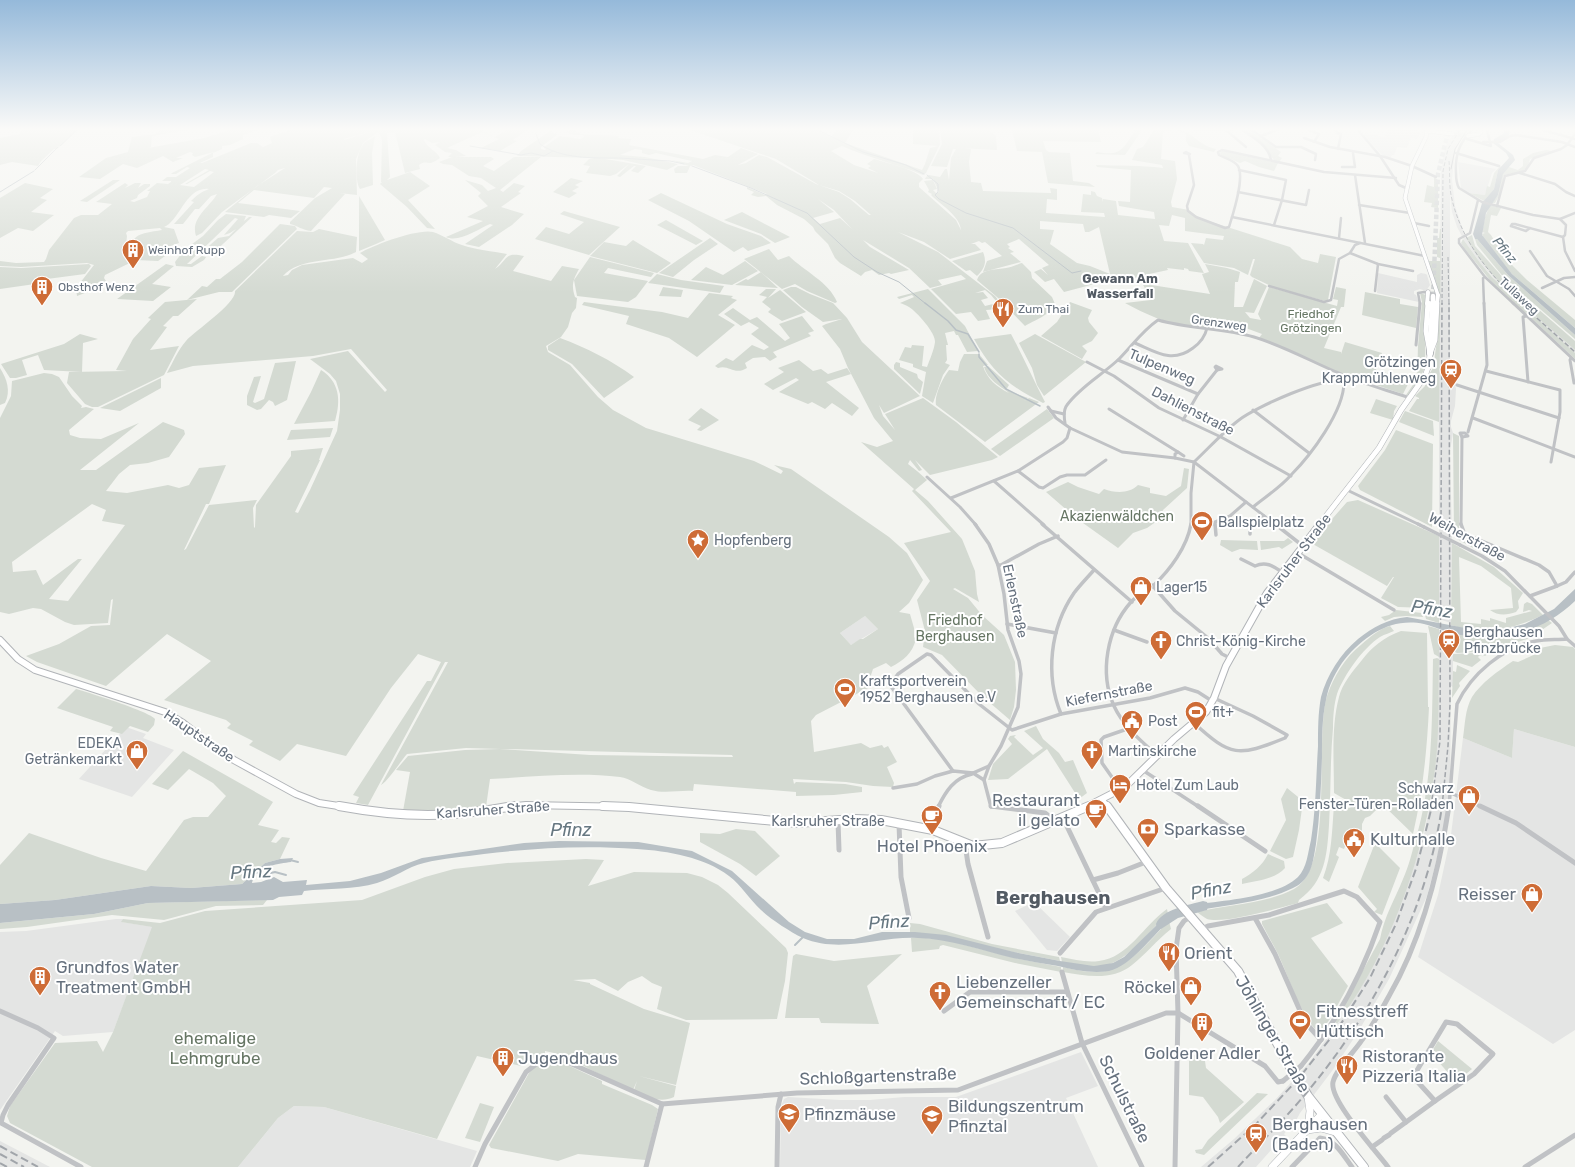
<svg xmlns="http://www.w3.org/2000/svg" width="1575" height="1167" viewBox="0 0 1575 1167" font-family="Rubik,sans-serif">
  <rect width="100%" height="100%" fill="#f3f4f0"/>
  <g fill="#e4e5e4">
    <path d="M1388,130h29l-1,2 4,1 -3,6 -6,-1 -4,10 -10,-1 -3,8h-2l-2,3 -8,-3 -17,-19v-3l20,4z"/>
    <path d="M1457,130h12l-10,12 -4,11 -3,26 3,27 9,27 23,36 26,25 62,56v3l-72,-65 -22,-24 -16,-22 -8,-15 -5,-15 -2,-19v165l6,31 -1,17 -4,15v6l2,6 -3,18 2,86 -1,86 -12,-4v-269l2,-178 4,-24 5,-9z"/>
    <path d="M1458,162l38,7 -4,4 -7,22 -16,-2 -8,-5z"/>
    <path d="M1378,273l39,9v-7l4,-2 5,1 1,1 3,10 -4,6 -6,-2 -6,2v3l2,1 3,7 -42,-9z"/>
    <path d="M865,616l13,13 -27,16 -11,-12z"/>
    <path d="M1439,632l13,4 1,4v47l-2,-1 -1,108 -9,49 -14,53 -38,83 -31,53 -26,39 -32,42 -8,15h-3l-5,6 2,2 -3,3h-2l-25,28h-55l33,-28 41,-39 33,-36 36,-49 20,-33 37,-78 23,-69 10,-53 4,-74z"/>
    <path d="M126,727l20,7 -3,4 31,12 -42,47 -53,-18z"/>
    <path d="M1514,729l61,18v283l-22,14 -135,-87 20,-62 13,-60 12,-97 49,20z"/>
    <path d="M1034,902l36,35 -13,14 -10,-1 -32,-39z"/>
    <path d="M116,919h7l-1,3 31,5 -40,105 -50,4 -8,-5 -55,79v-178l26,-1z"/>
    <path d="M1081,1052l17,34 -32,12 32,69h-318l1,-61 3,-7 4,-2 52,3h30l34,-3h52z"/>
    <path d="M294,1106l30,1 153,44 -7,16h-232l40,-49z"/>
    <path d="M0,1141l50,26h-50z"/>
  </g>
  <g fill="#d4dad2" fill-rule="evenodd">
    <path d="M21,130h56l-16,16h-4l2,1 -2,2h-3l-13,12 -3,5 -26,-4 -12,3v-27l20,-4z"/>
    <path d="M160,130h27l-35,6 -1,11 -3,1 56,-10 26,-8h28l-15,5v4l-13,6 -8,1v3l-9,4v4l-13,6h2l49,-20h6l6,4 9,-4 -2,-6 20,-7h86l-32,9v1l32,-10 4,1 2,-1h102l-1,2 12,5 12,-7h20l-14,10 4,1 -17,10 -19,-3 18,-9 -17,-7 -35,16 9,2 10,6 -10,1h35l3,2 -11,7 11,5 20,-14h27l-41,33 3,2 11,-9 11,3 -7,6 3,1 -20,14 23,7 -12,11 -33,22 -14,-3 28,-19 -3,-1c-12,5 -31,19 -44,13l37,-16 -16,-4 21,-11 -10,-10 3,-3 -16,-13 17,5 6,6 8,-3 -15,-10 -12,-2 -17,-11 -9,-1 -4,-2 13,-5h-4l4,-4 -7,-1 -10,-7 5,-3 -8,1 -7,-4 -1,1c3,8 13,11 16,18 -3,2 -6,4 -9,5 -5,0 -7,-2 -12,2l1,4 -15,4 -10,-41 -8,1 3,44 -3,3 23,-8 20,14 -22,14 27,29 -8,-1 -20,-21 -27,-23 2,-2h-1l1,-42 -3,-9 -16,12 -7,16 1,36 -18,-2 6,1 -34,37c-9,-1 -13,-5 -21,-7v-2l25,-24 17,-10 -8,-1 -10,11 -60,-8 -16,13 62,8 -9,7 -22,-3 -5,2 -39,-5 32,-26 28,-18 -7,2 -3,3 -53,39 -20,21 -6,3c-6,-18 14,-29 21,-42l-6,2 -12,13h-4l-12,15h-9l20,-22 -3,-1c6,-6 10,-9 18,-12 -23,-3 -30,33 -45,38l10,2 5,14 -17,6 2,1h6l1,2 -13,9 -22,-1 -31,15 -1,3 4,6 -31,12 -1,-8 18,-23 -7,-2 -66,4 -21,-1v-5l16,2 28,-1 2,-3 3,-9 25,-32 7,-3h17l14,-11 -16,-2 29,-19 3,2 -3,3 10,-5h6l-3,5 6,-4h6v2l-12,9 -1,3 -7,3 4,1 13,-5 3,-6h-3l10,-8 11,1 3,-2v-1h-9l5,-4h9l14,-9 -3,-1 -11,7h-5l1,-1 42,-21 -19,5 -3,-2 1,-2 -3,-1 -14,6h7l-10,4 -10,-6 -26,12 -14,-4 -23,15 -21,-2 27,-19 22,-6 4,-15 24,-3zM205,169l4,1 -24,14h2l23,-13 4,1 -20,15 -14,-2zM160,228l2,2c-9,2 -28,2 -30,14l-6,1 1,-9 -1,-3 2,-2z"/>
    <path d="M573,130l8,4 38,2 -1,2 13,1 -2,6 74,14 12,-4 13,2 13,-9 17,6 -20,11 8,-2 13,-8 8,2 49,27 23,8 11,7 19,16h2l-16,-14 -16,-10 -20,-6 -43,-26 -86,-29h129l12,7 6,-7h16l-8,13 77,27 3,-6 5,-16 8,-2 -25,-2v-14h26l1,14 -14,29 -3,2c-26,-11 -54,-17 -81,-29l-11,5 23,14 24,8 -10,-5 3,-2 -4,-2 7,-5c10,3 44,11 49,20l-4,4v4l37,33 5,10c-1,-14 -20,-25 -30,-35l1,-1 -4,-2 1,-2 -5,-9 9,-1 4,9 -4,1 3,3 3,-1 -6,-13h-8l1,-2 3,-2 11,2 5,-8h2l2,11 2,-22 5,-9h-3l-6,18 -16,-1 11,-22 -2,-14h49l7,6 1,14 -20,-1v-4v4l-13,-1 7,1 -2,13 2,20 10,1 2,8 68,2 -1,-5 7,1v11l-10,-1 -1,14 59,4 -1,-4 -23,-1 2,-18 8,1v-4l4,1 2,4 5,2 1,4v-3l13,2 2,14 37,4 -1,-7 -35,-6 -1,-5 12,1 1,-32 -34,-3 -1,-2c23,1 44,0 67,3l-1,-3 -30,-5 5,-11 6,-2 11,-17h19l-10,2 -2,27 14,2 2,18 -6,23 1,5 17,3 10,8 91,29 12,12 16,4 2,-9 16,3 -8,43 -3,1 -52,-14 -21,-10 -2,-2 5,-16h-2l-5,16 -14,-7 -30,-5 -13,-20 12,1 1,1 2,-7 17,2 1,-4 -39,-5v-13l-13,-3 -3,11 -10,-1 5,16 24,2 16,30 -15,-2 -1,-2 -4,-1v2l-17,-2 1,2 -19,4 2,11 59,9 -8,-20 7,-2 -4,-8 22,4 13,4 -2,10h-3l-1,25h9l11,-28 13,7 -13,27 -9,-1 5,6 11,2 -3,-6 11,-27 68,19 1,-6 -5,-1 3,-12 10,2 -2,18h-3l-17,41 17,4v2l4,-12 37,11 -6,17 34,10 -7,14 -60,-20 -84,-36 3,-4 -19,-7 -1,6c-17,-4 -35,-5 -52,-7 -23,-2 -45,-12 -65,-23l26,-3c-5,-8 -8,-21 -18,-23v2l-9,-1 -1,3 -5,1 -8,-6 -11,2 3,4 -38,10 -10,-13 -9,3 -11,-10 7,-3 7,6 -6,-7 7,-3 -30,-26 -12,5 3,3 -2,1 6,4 -4,1 11,9 -38,10 4,-11 15,-5 -17,-14 -3,1 -3,-2 -8,3h4l6,6 -31,9 -26,-17 -26,-10 40,20 57,44 4,5h-3l-5,-6 -6,-5 -10,3 8,-1 5,6 -7,2 4,6 12,-3 2,2v4l-13,1 4,9 -12,2 -7,-9 -15,2 -25,-25 35,-10 -5,-4 -23,5 4,5 -12,3 -21,-20 -46,-28 7,7 39,23 -18,4 -2,-1 -10,2 -7,-5 -7,2 -4,4 -21,-13 -5,-5 -7,-14 -13,-13 -2,-4 -9,-8 -27,-14 -11,-9 -8,1 -7,-2 3,-3 -7,-3v-2l18,8 2,-1 -74,-29 -3,1 -3,7h-12l-1,-4 4,-3h11l-18,-6 17,3 4,-2 -36,-8 -7,2 -7,-2v-3l-7,-1 -15,6 25,2 33,7 -11,6 -44,-10 -23,-2 46,8 -8,7 -7,-2 5,-5h-2l-14,11 -3,-1 12,-12 -13,10 -6,2 -24,-3 4,-7 -7,-1 6,-6 5,-1 -77,-2 4,-5 29,-20h2v2l6,1 -17,13v2l4,1 1,-1 -2,-1v-1l16,-11 20,3 4,-2 -1,-2h-10l-8,-3zM818,199l16,11 18,19 -12,-11 -20,6 -7,-6 21,-6zM1040,221l43,3 2,8h4l10,-5 11,47 -20,-8 -13,-3 -27,-19 4,-14 -14,-1z"/>
    <path d="M1012,130h86l3,12 -58,-1 3,9 3,2 21,1 3,28 16,2 6,4 -47,-4 -6,-31 -25,-1z"/>
    <path d="M1135,130h7l-17,25 -30,-1 2,-2c24,5 27,-4 38,-22z"/>
    <path d="M1177,130c14,0 22,16 39,19l-2,3 -25,-6 -3,-5v-7z"/>
    <path d="M1243,130h6l32,22 -3,4 4,2 -3,4 -5,-2 -16,-20z"/>
    <path d="M375,136l-3,17 1,32 -13,4c-6,-10 -4,-37 4,-46 3,-2 8,-5 11,-7z"/>
    <path d="M1546,150l6,1 -22,8 -2,7 -5,5 -19,4 -4,19 -5,9h-3l6,-8 5,-23 6,-5 9,3 5,-4v-7l10,-6z"/>
    <path d="M1222,151l56,12 -4,8 -15,-4 -14,-6 -5,2 -19,-8 -1,-2z"/>
    <path d="M1500,166l1,1 -3,3 -4,19 -10,12 -15,-8 16,2 2,-9 3,1 4,-14z"/>
    <path d="M1434,177l4,3v28l-7,-1 1,-4 -8,-1 3,-17 7,2z"/>
    <path d="M571,178l12,3 -8,4 4,2 -7,4 5,2 -8,5 -16,-6z"/>
    <path d="M113,180h7l-33,22 -7,-1z"/>
    <path d="M25,183l28,6 -13,9 7,2 -16,12 23,3 -21,16 -15,-3 -18,10v-40z"/>
    <path d="M661,193l66,31 34,12 10,7 -23,8 -5,-4 -9,5 -45,-31 -41,-21z"/>
    <path d="M359,196l26,44 -9,4 -11,-22 11,22 -17,7z"/>
    <path d="M1490,205l11,3 -4,8 -6,-1 -3,17 3,3 4,7 18,24 14,14 48,40v8l-63,-54 -29,-36 -1,-4 3,-1 -3,-1 3,-15z"/>
    <path d="M564,211l56,16 -31,28 -54,-16 11,-12 23,7 15,-12 -24,-8z"/>
    <path d="M742,212l48,25 -15,6 -14,-9 -37,-14z"/>
    <path d="M226,214l20,2 -2,5 5,-4h3l-42,39 -8,-2v-2l16,-14 11,-2 7,-7 -6,4 -6,2 14,-16 -3,-1 -48,46h4l11,-8 4,1 -2,3 -12,7 -16,-1 -1,-4 9,-12 19,-14 15,-16z"/>
    <path d="M666,220l37,21 -7,4 -39,-20z"/>
    <path d="M280,224l15,2 2,3 -65,63h-13l-32,8 15,-14 5,1 9,-8h4l22,-17z"/>
    <path d="M319,229l38,8 -1,15c-22,12 -55,4 -73,24l5,-1 4,-5 10,-5 51,-7 9,5 6,-4 -8,-6c13,-8 59,-25 73,-21 10,3 19,10 29,13 14,5 30,6 45,9l-12,15c14,-10 8,-17 29,-13l-11,15 38,10 11,-15 17,3c-6,11 -8,16 -4,28l2,1 -1,10 -4,5 -4,14 -7,10 -15,9 2,6 22,13 28,32 15,13 33,18 108,33 27,13 2,-3 -9,-6 17,4 98,68 18,16 16,27 -14,23 -10,9 11,2 4,14v9l2,2c-4,15 -12,21 -25,28l-5,-4 -13,6 -2,6 -7,4 6,8 -54,28 -5,6 3,31 47,-9 9,5 12,-3 2,3 4,-2 9,16 -10,5 7,16 -1,4 -20,-1 -27,-4 -53,-3 1,5 2,-2 49,2 17,3v5l-28,3 -38,1v-4l-102,-8 -1,7c-13,-1 -29,3 -42,-1 -11,-3 -21,-12 -31,-13 -43,-5 -88,0 -130,2l-4,28 -53,5 -30,-1 7,-39 -14,-2 12,-14 57,-6 35,-1 90,6 143,2 -1,-2 -266,-7 -59,6c-7,8 -19,27 -26,31l67,-123h-3l-77,143 -12,-2 3,-6 -6,-2 74,-114h4l10,-19 -23,-8 -27,34 -45,68 -49,-12 -17,17 -31,-16 4,-4 -26,-13 4,-4 -5,-4 -62,-20 47,-39 -44,-27 -61,52 -69,-24 -11,-6 33,-12 32,-18 19,-1 3,-26 -2,1 -3,23 -34,2 -9,-3 -24,-13 -8,-1 -24,6 -9,-2v-194l11,-22 1,-15 32,-8 8,1 7,3 13,19 10,10 -1,2 5,-1 8,2 -25,21 1,5 10,3 21,1 38,-16 -59,47h16l67,-48 21,8 1,4 -16,23 -21,6 -18,2 -11,9 -13,17 21,2 41,-8 11,3 10,-3 10,-17 27,-3 -17,39h-3l-22,46 2,-1 23,-44 48,-5 -4,8 1,20 1,-1 1,-22 35,-49v-5l32,-3 -4,12h1l-25,52 3,1 12,-23 27,-59 3,-21v-16l-4,-13 -6,-7 -20,-15 38,-8 37,41 2,-2 -36,-41 -38,7 -120,10 -26,7c6,-11 11,-23 19,-32 9,-10 51,-38 49,-50l62,-60 16,1zM92,504l14,6 -4,11 23,4 -57,76 -19,-2 33,-40h-4l-35,26 -7,-15 -23,2 -1,-10zM865,616l13,13 -15,10h-3l-9,6 -11,-12z"/>
    <path d="M1440,229h1l-2,193 -30,-11 8,-12h2v-1l-4,-2 10,-10 1,-7 7,-11 5,-34 2,-39 -12,-34h12v-3l-3,-1v-19h2z"/>
    <path d="M1472,235l3,11 31,35 69,60v9c-38,-34 -84,-67 -109,-112z"/>
    <path d="M710,238l8,6 -24,16 -21,17 -14,-4z"/>
    <path d="M1463,239l18,25 11,13 83,76v6l-85,-79 -26,-32 -3,-5z"/>
    <path d="M1475,239h2l31,36 67,60v4l-70,-60 -28,-34z"/>
    <path d="M633,240l38,23 -14,10 -67,-17 14,-14 22,4z"/>
    <path d="M769,249l9,11 11,-4c15,15 40,26 48,46l-2,1 -28,-12 -12,-7 -13,5 -38,-30z"/>
    <path d="M983,252c4,10 2,16 -6,24l-7,-6 -4,1 -14,-10z"/>
    <path d="M590,257l64,16 -3,4 -43,-9 -4,5 44,8 -12,16 -8,5 -51,-6 -3,-16z"/>
    <path d="M745,261l13,10 -26,14 -41,-5 15,-13 17,8z"/>
    <path d="M1022,263l9,9 1,6 20,19 3,7c-3,10 -22,17 -30,22l-28,-29 -20,-17c4,-12 20,-10 29,-12 4,0 12,-4 16,-5z"/>
    <path d="M89,264l2,2 -6,8 -38,5 -5,4 -42,6v-22l21,1z"/>
    <path d="M166,264l8,2 -22,18 19,3 -18,14 -36,-2z"/>
    <path d="M761,272l17,16 -43,-3 11,-6 2,1z"/>
    <path d="M657,274l24,6 43,6 -4,7 -72,-10z"/>
    <path d="M663,287l20,3 -2,7 -22,-1z"/>
    <path d="M791,287h5l14,7 23,9 14,15 15,24 58,54 -36,17 -5,-8 4,11 12,14 -10,-16 38,-16 33,24 42,35 -6,3 -7,-7 7,7 -62,15 -15,-15 7,10 -3,1 -9,-11 -2,4 9,7 10,9 -12,10 13,11 34,38 13,32 2,23 2,8 -24,-14 -2,1 15,9 14,17 22,20 11,27 1,28 -2,17 -4,13 -28,-24 -40,-41 -19,-8 2,-16 -8,-31 13,-19 -26,-38 47,-11 -39,-41 2,-2 -53,-47 16,5 16,-6 -19,-23 -26,-50 -8,-19 -18,-23 4,-2 16,-5 -19,3 -21,-15 -19,-17z"/>
    <path d="M766,289h10l-8,9 12,-8 26,22 -24,9 -14,-9 3,-3 -9,-7 5,-5 -8,-2z"/>
    <path d="M928,289l37,37 13,25 -11,1 -9,-17h-2l-2,-4 -9,2 3,12h-2l1,15 -2,3 5,2 -7,10 -10,28 -11,-7 4,-24 -13,-5v-3l-14,-4 6,-13 6,1 1,-3 12,1 -2,20 5,1c3,-8 7,-17 8,-25 1,-9 -19,-31 -26,-35 -3,-2 -6,-3 -9,-4l14,-6 -2,-2 -13,4 -2,-2z"/>
    <path d="M1365,292l35,7v5l18,3 -2,21 -54,-13z"/>
    <path d="M709,293l24,3 -2,2 6,2 -19,15 17,10 -38,32 -28,-19 -43,-14 3,-8 -47,-11 2,-3 78,10 26,6z"/>
    <path d="M1420,293l6,2 -1,73 -6,11 -10,16h-3l11,-16 1,-33 4,-44z"/>
    <path d="M197,299l-19,17h-5l-10,10 4,1 -17,23 29,-4 -15,29 -66,32h-6l-7,-3 -18,-21 2,-11 58,-1 -11,-1 17,-31 18,-20 -3,-1 17,-16z"/>
    <path d="M1070,302l22,8 -4,8 1,4 9,11 -6,8 -10,5 5,5 -5,8 -41,-23 16,-14z"/>
    <path d="M733,308l17,12 7,-3 28,24 5,-3 -11,-14 23,-8 12,15 -6,2 3,3 -38,16 4,5 -7,4 -5,-4 -12,1 -8,5 2,5c-13,8 -18,-4 -29,0l-3,-2 11,-8 7,3 19,-16 12,5 5,-3 -18,-13 8,-6 -10,-6 -8,4 -17,-12z"/>
    <path d="M80,334l18,5 -15,4 -1,29 -38,-2 -6,-15 -16,5 5,15 -11,3h-6l-9,-14 63,-20z"/>
    <path d="M1011,334c12,22 22,45 34,68l-2,1c-34,-17 -51,-31 -69,-64z"/>
    <path d="M1035,334l51,28 -42,34 -7,-11 -5,-17 -13,-25z"/>
    <path d="M560,338c27,10 51,22 74,39l-30,21 -32,-34 -24,-14v-4z"/>
    <path d="M964,354h15l9,11 -5,1c4,13 14,21 26,27 -10,-8 -21,-13 -25,-26l4,-1 21,19 -3,5 22,8 -4,3 5,-3 10,4 -54,40 -49,-37c-2,-10 7,-27 13,-35l9,1 2,-9z"/>
    <path d="M799,360l14,11 8,-2 7,5 19,-6 4,6 -25,8 33,26 -7,8 -20,-13 -7,6 -13,-7 -4,2 -29,-12 20,-12 -3,-2 -23,12 -9,-6 20,-12 -6,-4z"/>
    <path d="M296,361l-9,39 -12,6 -2,-4 -4,-2 -8,9 -4,1 -10,-5v-9l7,-19 7,-1 -8,26 2,1 9,-4 11,-36z"/>
    <path d="M896,362l4,1v4l17,7 1,4 5,4 -3,12 -26,-25v-4z"/>
    <path d="M0,368c7,11 11,23 5,35l-5,2z"/>
    <path d="M321,370c19,12 20,31 14,51l-41,3 17,-32z"/>
    <path d="M161,378v10l-41,23 -20,-3z"/>
    <path d="M1376,399l21,7 -3,5 -1,9 -23,-7z"/>
    <path d="M701,408l18,12 -18,11 -4,-1 4,-4 -13,-6z"/>
    <path d="M1047,409l7,9 -54,38 -9,-7z"/>
    <path d="M1405,411l28,10 1,15 -35,-14z"/>
    <path d="M333,428l-3,9 -43,3 4,-10z"/>
    <path d="M1396,430l37,14 -1,83 -72,-37 -2,-4 27,-36z"/>
    <path d="M1453,433l6,3v93l4,4 16,8 -2,9 -20,-11v-4l-3,-1z"/>
    <path d="M1184,468l5,1 -2,19 -24,22 -3,9 -13,9 -14,5 -15,15 -42,-30 -30,-26 22,-10 10,5 21,7 5,-5c11,4 25,5 34,-4l12,3v5l16,3 15,-10z"/>
    <path d="M1358,500l81,36v79l-4,-2 -1,2 5,2v6l-13,-4 -1,-4h2v-3l3,-2 -3,-2 -29,-1 -17,-9 13,-21h-1l-6,9 -76,-43 36,-41z"/>
    <path d="M1288,538l5,4 -11,7 -3,-2 -18,3 -1,-9h24z"/>
    <path d="M1221,540l36,1 1,9 -18,-1 -8,3 -12,-7z"/>
    <path d="M1452,543l42,24 29,26 -5,8 1,7 -3,4c-9,3 -18,4 -26,-2l23,-2 -2,-20 -30,-22 -22,-9 2,65 20,2v-5l9,2v-3l16,5v-5l26,-7 -3,-1 -6,2 1,-8 3,-2 5,2 11,11c-29,14 -60,21 -92,10z"/>
    <path d="M1396,610l26,3 1,4 -17,-1 -12,1 -9,4 -4,-4 8,-2z"/>
    <path d="M1548,620l4,3 -22,15 -21,7 -9,1 -15,10 -9,-4 -19,1 -4,-2 -1,-19 30,6 35,-3z"/>
    <path d="M1390,626l4,5c-4,2 -9,3 -14,6 -17,11 -36,38 -43,57 -3,10 -4,23 -4,34 -3,32 -2,64 -4,97 -2,31 -4,56 -30,75l-1,3c-19,5 -74,21 -91,16 -4,-2 -7,-5 -10,-7 31,-8 69,-8 97,-23 41,-22 20,-150 33,-193 7,-20 18,-39 35,-52 8,-7 17,-15 28,-18z"/>
    <path d="M1428,626l11,3v28l-5,-3z"/>
    <path d="M1401,631l26,2 1,74h1c-2,43 -6,84 -16,127l-31,-30 -12,12 -5,2 -3,6v10l-10,-5 -8,20 -5,-2 -3,8 3,2 -10,25 -6,-4c9,-23 9,-48 11,-73l13,4 8,-4 -21,-12c0,-32 -3,-66 5,-96 3,-13 14,-26 23,-37 10,-13 22,-23 39,-29z"/>
    <path d="M1555,645l18,2 2,2v98l-61,-18 -2,29 -49,-20c2,-13 2,-29 9,-41 9,-14 26,-26 41,-36l5,1 20,-9 2,-5z"/>
    <path d="M1474,653l10,4 -4,-2 -2,2 3,3 -9,7 -19,-6v-7z"/>
    <path d="M1437,658l2,1c-1,41 1,83 -6,124 -12,82 -46,174 -96,241l-2,-2 45,-83c4,-22 15,-40 23,-60 6,-13 9,-27 13,-41 17,-57 16,-120 17,-179z"/>
    <path d="M1457,665l13,6 -11,12 1,3 -8,12 1,-27 3,1z"/>
    <path d="M76,689c11,3 75,23 79,30l-1,6 -6,7 -18,-6 -8,8 -12,-3 3,-4 -56,-19z"/>
    <path d="M1036,726l7,13 16,14 6,9 8,-2 14,33 -8,6 -32,-50 -39,30 -20,1 5,-16 19,-20 -4,-5 2,-3 6,-1 -2,2 19,18 10,-7 -19,-17z"/>
    <path d="M183,751l90,51 -15,23 21,5 -8,12 5,1 6,-6 8,1 -10,21 -15,4 -23,21 -51,4 -40,-2 -96,14 -55,4v-39l29,-32 72,25 45,13 38,-51 9,-3h15l18,-21 -13,-13 -24,-14 -21,21 -16,-6z"/>
    <path d="M1287,788l16,13 -4,29 -6,27 -7,2 -16,-8 16,-31 -5,-21z"/>
    <path d="M736,829l19,2 25,25 -24,20 -16,-12 -40,-22v-9l20,1z"/>
    <path d="M1375,843l25,25 -18,47 -8,-3 3,-3 -19,-22z"/>
    <path d="M1268,854l16,7 1,7c-9,11 -29,13 -43,16v-5c11,-6 20,-13 26,-25z"/>
    <path d="M586,859l18,1 -16,26 46,-14 53,1 15,4 16,8 10,8 58,55 2,5 -3,28 -8,38 -91,1 -29,-11 5,-22 -10,-4 -10,-7 -14,6 -10,9 -23,-12 -22,1 17,3v1l54,25 46,14 -14,62 -37,-9 37,10 -2,11c-15,7 -27,-1 -40,-7l3,-9 -4,9 -44,-21 -22,-13 -22,-5v3l-11,5 -1,-2 -12,9 -44,-10 -40,83 -113,-32 -30,-1 -16,12 -40,49h-146l-82,-44 -3,-7 3,-10 45,-63 42,-2 6,11 10,-20 39,-105 -31,-5 2,-3 37,4 45,-12 157,-11 63,-23 29,-8 53,-6z"/>
    <path d="M267,900l-4,5 -47,1 -52,14 -52,-5 -85,12 -27,2v-6l94,-9 54,-11z"/>
    <path d="M1327,903l16,20 -32,15 37,48 -18,33 -11,15c-21,-24 -28,-52 -41,-80 -5,-10 -11,-20 -16,-30v-3z"/>
    <path d="M1167,909l1,5c-18,15 -40,47 -62,51 -15,3 -30,-1 -44,-3l-1,-5c13,2 25,6 38,4 29,-3 45,-36 68,-52z"/>
    <path d="M1169,921l2,8c-14,11 -25,25 -39,36 -20,16 -45,11 -69,7v-5c10,2 20,5 31,5 33,1 53,-30 75,-51z"/>
    <path d="M910,923l10,1 72,20 67,13 1,4 -150,-29z"/>
    <path d="M916,937l30,3 69,18 46,9v5l-46,-9 -72,-18 -3,1 -1,3 -27,3 -1,-14z"/>
    <path d="M796,954l38,7 68,-7 -35,32 12,38 -58,-1 -2,-5h-34l8,-62z"/>
    <path d="M1438,1041l34,28 -16,13 -25,-29z"/>
    <path d="M1189,1052l16,9 1,7 38,34 -24,21 -2,-6 -15,-20 -14,-2z"/>
    <path d="M549,1060l14,3 39,18v3l50,21 6,4 -12,51 -68,-6 -20,7 -67,-13 -2,-3 40,-72 8,-9z"/>
    <path d="M1257,1093l11,1 -64,61 -8,-2 -1,-3 7,-1 6,-9z"/>
    <path d="M480,1103l14,4 -14,35 -15,-4z"/>
  </g>
  <g fill="#b8c0c5">
    <path d="M1505,130h5l-1,5 -11,8 15,12 2,5 -12,14 -5,21 -12,18 -4,22 30,39 63,54v7l-67,-60 -31,-36h-2l-2,-5 9,-31 12,-14 4,-19 11,-12 -3,-5 -13,-10 1,-4 9,-5z"/>
    <path d="M1575,589v12c-31,30 -71,41 -114,34 -13,-2 -25,-8 -37,-11 -32,-7 -59,11 -79,35 -8,10 -17,27 -19,41 -4,18 -4,38 -4,57 -1,29 -2,58 -6,87 -2,11 -3,23 -9,32 -3,5 -9,10 -14,12 -30,15 -65,16 -97,23l-5,-6c29,-4 85,-7 107,-28 9,-9 10,-25 13,-37 5,-31 5,-63 7,-94 0,-16 0,-33 3,-49 6,-22 19,-43 37,-58 15,-12 30,-20 49,-22l69,13 32,-2 17,-4 29,-15z"/>
    <path d="M559,841l79,1 54,9 40,20 57,51 16,10 22,7h27l28,-7h33l31,3 68,17 46,9 34,5 19,-3 11,-6 44,-43 1,7c-17,15 -38,45 -60,50 -17,3 -34,-1 -51,-5 -15,-2 -30,-5 -45,-8 -32,-8 -63,-19 -95,-20 -39,-2 -77,16 -115,0 -14,-7 -31,-18 -42,-28 -12,-11 -20,-25 -32,-34 -25,-19 -61,-25 -92,-27 -52,-4 -103,-1 -153,5 -20,3 -41,4 -60,9 -17,4 -30,15 -47,20 -23,7 -49,5 -73,8l-2,4 -23,2 -6,3 -125,3 -54,11 -94,9v-19l55,-4 96,-14 40,2 51,-4 23,-21 15,-4 13,-1 -2,4c-14,2 -36,4 -39,21l9,-1 13,-5 9,5 24,-2 -1,5 44,-4 31,-8 41,-15 102,-15z"/>
  </g>
  <g fill="none" stroke-linecap="round" stroke-linejoin="round">
    <g stroke="#b8c0c5" stroke-width="1">
      <path d="M818,130l45,22 43,13 18,9"/>
      <path d="M536,134l4,10c21,15 53,14 78,14"/>
      <path d="M60,146l17,-16"/>
      <path d="M470,146l51,9 10,-2 13,3 9,-5"/>
      <path d="M619,158l51,3 14,3"/>
      <path d="M692,166l59,22 56,25 47,44 23,15 22,10 27,22"/>
      <path d="M35,170l23,-23"/>
      <path d="M927,175l11,9v8l-3,3 4,4 27,14 47,15 59,45 9,-2"/>
      <path d="M0,192l34,-21"/>
    </g>
    <g stroke="#b8c0c5" stroke-width="1.5">
      <path d="M925,303l23,18 8,9 12,4 11,18"/>
      <path d="M979,354v3l27,32 34,17"/>
    </g>
    <g stroke="#b8c0c5" stroke-width="2">
      <path d="M290,860l8,2"/>
      <path d="M256,872l6,3 13,-3 11,3"/>
      <path d="M795,945l9,-9"/>
    </g>
    <path fill="#b8c0c5" fill-rule="evenodd" d="M1203,901l4,1 1,4 -1,4 -29,8 -17,11 -4,-1 -1,-4c6,-15 33,-19 47,-23z"/>
    <path stroke="#d0d3d4" stroke-width="3.5" stroke-dasharray="3.5 1.5" stroke-linecap="butt" d="M1453,134l15,2"/>
    <path stroke="#d0d3d4" stroke-width="4.5" stroke-dasharray="4.5 2.5" stroke-linecap="butt" d="M1433,296l5,-122 7,-30 5,-14"/>
    <g stroke="#b2b6ba" stroke-width="4.5">
      <g id="secondary-far1">
        <path d="M1429,130h-2l-1,7 -14,29 -7,32 33,97"/>
        <path d="M1428,131l25,3"/>
        <path d="M1468,136l11,-2 2,-2 -3,-2"/>
      </g>
    </g>
    <g stroke="#b2b6ba" stroke-width="8">
      <g id="secondary">
        <path d="M1308,1097l2,14 -2,18"/>
        <path d="M1307,1130l14,-2 14,4"/>
        <path d="M1272,1167l50,-53"/>
      </g>
    </g>
    <g stroke="#b1b4b8" stroke-width="5">
      <g id="primary-far3">
        <path d="M1427,304l1,-12"/>
        <path d="M1437,304l1,-9"/>
      </g>
    </g>
    <g stroke="#b1b4b8" stroke-width="6">
      <g id="primary-far2">
        <path d="M1428,303l-2,28 4,22"/>
        <path d="M1319,525l60,-77 22,-38 24,-34 4,-11 1,-12 5,-13 2,-37"/>
      </g>
    </g>
    <g stroke="#b1b4b8" stroke-width="8">
      <g id="primary-far1">
        <path d="M0,640l18,19 17,11 130,42 18,11 32,25 19,12 62,34 23,9 26,4"/>
        <path d="M1102,800l5,7"/>
        <path d="M506,807l20,-2 108,2"/>
        <path d="M1086,807l39,-20 49,-48 32,-27 8,-14 12,-32 41,-73 53,-69"/>
      </g>
    </g>
    <g stroke="#b1b4b8" stroke-width="10">
      <g id="primary">
        <path d="M339,806c38,7 76,11 114,8 20,-1 41,-5 61,-8"/>
        <path d="M603,806l26,1 168,16 58,-4 26,1 52,10 40,16 29,-3 87,-37"/>
        <path d="M1107,806l59,82 72,83 52,96 18,29 56,71"/>
      </g>
    </g>
    <g stroke="#b2b5b8" stroke-width="5.5">
      <path id="highway-far1" d="M1433,304v-8"/>
    </g>
    <g stroke="#b2b5b8" stroke-width="8">
      <path id="highway" d="M1430,353l3,-50"/>
    </g>
    <g stroke="#c0c2c5" stroke-width="2.5">
      <path d="M1196,130h36"/>
      <path d="M1226,130l20,17"/>
      <path d="M1242,130c11,7 27,16 29,30"/>
      <path d="M1252,130l24,17h25l15,7 -1,6"/>
      <path d="M1309,130l10,4 -5,8"/>
      <path d="M1336,130l1,3 4,1 -3,15"/>
      <path d="M1358,130l22,26 19,29 7,3"/>
      <path d="M1472,130c-13,13 -17,25 -16,43 0,5 0,10 3,15l23,14 51,13 27,4 15,-6"/>
      <path d="M1543,130l32,9"/>
      <path d="M1261,136l16,-6"/>
      <path d="M1304,138l26,9 55,10 27,9 24,11"/>
      <path d="M1467,139l24,7 -4,-16"/>
      <path d="M1483,142h17l10,-6 6,-1 46,7 13,5"/>
      <path d="M1186,152l4,2 -6,-1z"/>
      <path d="M1456,153l43,13"/>
      <path d="M1189,155l5,30 -7,21 1,5 8,6 29,11 4,-1c4,-13 16,-49 9,-61 -4,-6 -13,-8 -19,-11l-1,-3 4,-2 102,22 72,6"/>
      <path d="M1342,167h13l-2,-14"/>
      <path d="M1239,170l47,10 -4,20 -8,25"/>
      <path d="M1520,173l35,11 11,8 9,4"/>
      <path d="M1355,175l10,68"/>
      <path d="M1238,192l68,13 3,-15"/>
      <path d="M1478,200l-8,33 -11,6v4l26,34 29,27"/>
      <path d="M1359,205l51,8"/>
      <path d="M1497,206l8,-30 20,-5 9,-13 27,-9 6,-4 8,-11"/>
      <path d="M1232,217l193,39"/>
      <path d="M1560,219l6,6 -1,10 -2,2 2,14 10,20"/>
      <path d="M1414,223l15,3"/>
      <path d="M1511,226l1,-2h3l48,13"/>
      <path d="M1511,226l15,5 4,-3"/>
      <path d="M1339,238l2,-20"/>
      <path d="M1530,251l17,25 22,13 6,7"/>
      <path d="M1350,253l28,11 35,7"/>
      <path d="M1269,286l55,16 7,-2 8,-41 11,-6 5,-8 5,-2"/>
      <path d="M1542,288l22,-10 11,-1"/>
      <path d="M1375,291l3,-27"/>
      <path d="M1420,304l-2,-11 6,-1 14,3"/>
      <path d="M1484,304l-1,-26 2,-1"/>
    </g>
    <g stroke="#c0c2c5" stroke-width="3">
      <path d="M1513,303l62,58"/>
      <path d="M1526,316l-3,1 5,65"/>
      <path d="M1135,343c21,9 37,21 58,5 7,-5 12,-11 14,-20"/>
      <path d="M1416,345l4,-42"/>
      <path d="M1571,358l-1,2 4,23"/>
      <path d="M1118,360l80,34"/>
      <path d="M1087,362l27,14 45,32 62,29 70,39"/>
      <path d="M1216,366l6,3 -5,1 -2,-3z"/>
      <path d="M1486,371l74,19v22l-9,50"/>
      <path d="M1457,385l102,33"/>
      <path d="M1048,407l8,11 14,10 52,24 53,6"/>
      <path d="M1109,409l69,43 -3,2v4l19,4 82,63"/>
      <path d="M1253,410l56,43"/>
      <path d="M1051,411l13,3"/>
      <path d="M1473,418l102,39"/>
      <path d="M1183,420l15,-26 19,-24"/>
      <path d="M1065,423c-1,-6 -2,-13 2,-18 13,-18 35,-30 52,-46 13,-13 23,-28 39,-39 31,9 65,8 96,17 30,9 58,25 87,37 22,10 46,16 69,24"/>
      <path d="M1468,432l19,-67 -3,-62"/>
      <path d="M1460,433h5l3,3 -6,1z"/>
      <path d="M1178,452l6,4"/>
      <path d="M1018,471l21,16 4,1 17,-11 7,-2h18l21,-15"/>
      <path d="M927,477l33,30 16,18"/>
      <path d="M994,481l50,44"/>
      <path d="M1347,490l73,35"/>
      <path d="M951,498l67,-27 45,-29 4,-4 3,-10"/>
      <path d="M1253,507c12,-10 28,-20 38,-32 20,-20 53,-64 53,-93l10,-2"/>
      <path d="M1191,525v-32l3,-31c15,-14 29,-30 45,-42 15,-12 89,-46 105,-38"/>
      <path d="M1215,525v-3l15,-6 16,-14"/>
      <path d="M1254,525l5,-6 5,-3"/>
      <path d="M1461,525l1,-88"/>
    </g>
    <g stroke="#c0c2c5" stroke-width="3.5">
      <path d="M975,524l14,20 9,21 6,29 4,36 11,31 2,13 -3,33 -17,39 -12,20 -5,14 7,27h4"/>
      <path d="M1042,524l90,78"/>
      <path d="M1215,524l1,11"/>
      <path d="M1275,524l28,22"/>
      <path d="M1418,524l6,3"/>
      <path d="M1461,524l3,8 6,4 69,29 10,7 8,14 -27,10"/>
      <path d="M1250,534v-3l5,-7"/>
      <path d="M1460,545l22,11 23,15 54,55 8,13 8,7"/>
      <path d="M1298,553l96,57"/>
      <path d="M1241,559l14,7c11,-5 18,0 27,6"/>
      <path d="M998,565h3l38,-21 19,-8"/>
      <path d="M1152,585l23,26 33,27 14,16 8,4"/>
      <path d="M1557,586l9,-4 9,-10"/>
      <path d="M1007,624l49,9"/>
      <path d="M1114,630l33,12"/>
      <path d="M1061,714c-16,-39 -11,-86 13,-121 6,-8 13,-15 20,-23"/>
      <path d="M1194,723c37,34 44,34 91,15l2,-3 -34,-19 -39,-18"/>
      <path d="M1158,756c-16,-14 -35,-30 -44,-50 -15,-33 -7,-77 17,-104 6,-7 15,-10 22,-16 17,-16 34,-39 38,-62"/>
      <path d="M953,771l-63,-86 8,-11 29,-20 4,1 48,49 33,26 49,-16 89,-16 35,-10 13,4 14,9"/>
      <path d="M1144,771l55,36"/>
      <path d="M984,780l-11,-7 16,-7"/>
      <path d="M893,788l24,-4 18,-8 18,-5 20,2"/>
      <path d="M1121,790l-19,-27 -1,-23 3,-3 26,-9"/>
      <path d="M1451,793l31,14"/>
      <path d="M938,807c8,-16 16,-29 34,-33"/>
      <path d="M1449,807l8,-103c14,-30 46,-57 79,-63 10,-2 21,-1 31,-2"/>
    </g>
    <g stroke="#c0c2c5" stroke-width="5">
      <path d="M991,806l54,7 10,8"/>
      <path d="M1198,806l67,45"/>
      <path d="M1480,806l36,17 59,40"/>
      <path d="M1063,818l43,90"/>
      <path d="M838,821l1,29"/>
      <path d="M899,824l2,53 8,41"/>
      <path d="M930,828l9,-22"/>
      <path d="M965,844l3,20 20,73"/>
      <path d="M1093,880l25,-7 28,-11"/>
      <path d="M1255,918l20,36 30,68 16,18"/>
      <path d="M1202,929l6,-3 61,-11 75,-24 13,6 23,25c-18,53 -44,101 -79,144"/>
      <path d="M1060,953l36,-41 70,-24"/>
      <path d="M1062,972l20,71 60,124"/>
      <path d="M0,1011l38,17 16,10 -46,67 -5,10 -2,8 80,44"/>
      <path d="M944,1011l26,-19h97"/>
      <path d="M1446,1022l11,2 36,30 -19,20 -39,27 -19,-21v-8z"/>
      <path d="M1386,1097l20,25"/>
      <path d="M1391,1133l44,-32"/>
      <path d="M1384,1138l5,-3"/>
      <path d="M1372,1147l10,-7"/>
      <path d="M475,1167l10,-23 41,-72 14,-11 16,-4 106,47 135,-11 161,-3 208,-77h12l87,53 13,16 5,-1"/>
      <path d="M646,1167l16,-63"/>
      <path d="M777,1167l1,-60 3,-13"/>
      <path d="M1175,1167l3,-154 -2,-64 3,-21 5,-7 6,-4"/>
      <path d="M1292,1167l28,-29c16,2 23,17 32,29"/>
      <path d="M1388,1167c-12,-16 -59,-67 -55,-85 3,-13 22,-31 29,-42 10,-14 19,-29 27,-44 33,-57 50,-125 60,-190"/>
      <path d="M1525,1167l50,-32"/>
    </g>
    <use href="#secondary-far1" stroke="#fff" stroke-width="3.5"/>
    <use href="#secondary" stroke="#fff" stroke-width="7"/>
    <use href="#primary-far3" stroke="#fff" stroke-width="4"/>
    <use href="#primary-far2" stroke="#fff" stroke-width="5"/>
    <use href="#primary-far1" stroke="#fff" stroke-width="6"/>
    <use href="#primary" stroke="#fff" stroke-width="8"/>
    <use href="#highway-far1" stroke="#fff" stroke-width="4.5"/>
    <use href="#highway" stroke="#fff" stroke-width="6"/>
    <path stroke="#a1a5aa" stroke-width="1" d="M1451,169l4,-20 12,-19"/>
    <g stroke="#a1a5aa" stroke-width="1" stroke-dasharray="4 2" stroke-linecap="butt">
      <path d="M1449,161c1,11 0,23 2,34 9,44 37,78 70,109"/>
      <path d="M1448,257l1,47"/>
      <path d="M1442,304l1,-133 5,-22 12,-19"/>
    </g>
    <g stroke="#a1a5aa" stroke-width="1.5" stroke-dasharray="5 2.5" stroke-linecap="butt">
      <path d="M1520,303l55,49"/>
      <path d="M1431,807l9,-66 2,-438"/>
      <path d="M1442,807l6,-61 2,-42 -1,-401"/>
    </g>
    <g stroke="#a1a5aa" stroke-width="2" stroke-dasharray="8 4" stroke-linecap="butt">
      <path d="M0,1146l38,21"/>
      <path d="M0,1154l24,13"/>
      <path d="M0,1163l7,4"/>
      <path d="M1208,1167l48,-43 43,-46 38,-48 33,-52 26,-54 21,-58 15,-60"/>
      <path d="M1238,1167c23,-25 48,-49 70,-76 67,-81 119,-180 134,-285"/>
    </g>
    <path stroke="#c0c2c5" stroke-width="3.5" d="M1424,527l36,18"/>
    <path stroke="#c0c2c5" stroke-width="5" d="M1283,1081l18,-15"/>
  </g>
  <linearGradient id="sky" x2="0" y2="1"><stop stop-color="#95b9da"/><stop offset="0.44" stop-color="#fafaf8"/><stop offset="1" stop-color="#fafaf8" stop-opacity="0"/></linearGradient>
  <rect width="1575" height="293" fill="url(#sky)"/>
  <defs>
    <g id="building-pin" transform="scale(1.15)"><path d="M0 17L-7.5 6A9.5 9.5 0 1 1 7.5 6Z" fill="#ce6c36" stroke="#fff"/><path d="M-4-6H4V6H1V3H-1V6H-4ZM-2.5-4.3h1.7v1.8h-1.7ZM.8-4.3h1.7v1.8H.8ZM-2.5-1h1.7V.8h-1.7ZM.8-1h1.7V.8H.8Z" fill="#fff"/></g>
    <g id="restaurant-pin" transform="scale(1.15)"><path d="M0 17L-7.5 6A9.5 9.5 0 1 1 7.5 6Z" fill="#ce6c36" stroke="#fff"/><path d="M-5-6h1v4h1v-4h1v4h1v-4h1v5L-1.5 .5V6h-2V.5L-5-1ZM5-6V6H3V1.5H1.5Q1.5-4 5-6Z" fill="#fff"/></g>
    <g id="station-pin" transform="scale(1.15)"><path d="M0 17L-7.5 6A9.5 9.5 0 1 1 7.5 6Z" fill="#ce6c36" stroke="#fff"/><path d="M-3-6H3Q5-6 5-4V2Q5 4 3 4L4.5 6H3L1.5 4h-3L-3 6H-4.5L-3 4Q-5 4-5 2V-4Q-5-6-3-6ZM-3.5-4v3h7v-3ZM-3.5 1v1.5H-2V1ZM2 1v1.5H3.5V1Z" fill="#fff"/></g>
    <g id="stadium-pin" transform="scale(1.15)"><path d="M0 17L-7.5 6A9.5 9.5 0 1 1 7.5 6Z" fill="#ce6c36" stroke="#fff"/><path d="M0-5a6.5 5 0 1 0 0 10a6.5 5 0 1 0 0-10ZM-3.5-1.8h7v3.6h-7Z" fill="#fff"/></g>
    <g id="sight-pin" transform="scale(1.15)"><path d="M0 17L-7.5 6A9.5 9.5 0 1 1 7.5 6Z" fill="#ce6c36" stroke="#fff"/><path d="M0-6L1.8-2.2L6-1.7L2.9 1.2L3.7 5.4L0 3.3L-3.7 5.4L-2.9 1.2L-6-1.7L-1.8-2.2Z" fill="#fff"/></g>
    <g id="shop-pin" transform="scale(1.15)"><path d="M0 17L-7.5 6A9.5 9.5 0 1 1 7.5 6Z" fill="#ce6c36" stroke="#fff"/><path d="M-5-2.5h2.3a2.7 3.5 0 0 1 5.4 0H5L5.5 6h-11ZM-1.5-2.5h3a1.5 2.3 0 0 0-3 0Z" fill="#fff"/></g>
    <g id="church-pin" transform="scale(1.15)"><path d="M0 17L-7.5 6A9.5 9.5 0 1 1 7.5 6Z" fill="#ce6c36" stroke="#fff"/><path d="M-1.2-6h2.4v3.5h3.3v2.4h-3.3V6h-2.4V-.1h-3.3v-2.4h3.3Z" fill="#fff"/></g>
    <g id="civic-pin" transform="scale(1.15)"><path d="M0 17L-7.5 6A9.5 9.5 0 1 1 7.5 6Z" fill="#ce6c36" stroke="#fff"/><path d="M-.6-6.5H3V-4.5H.6V-3L4-1V1h2V6H-6V1h2V-1L-.6-3ZM-1.2 2.5V6h2.4V2.5Z" fill="#fff"/></g>
    <g id="hotel-pin" transform="scale(1.15)"><path d="M0 17L-7.5 6A9.5 9.5 0 1 1 7.5 6Z" fill="#ce6c36" stroke="#fff"/><path d="M-6-4.5h1.5V1H6V5H4.5V3h-9V5H-6ZM-4 0a1.8 1.8 0 1 1 3.6 0ZM.5 0V-2.5h3Q6-2.5 6 0Z" fill="#fff"/></g>
    <g id="cafe-pin" transform="scale(1.15)"><path d="M0 17L-7.5 6A9.5 9.5 0 1 1 7.5 6Z" fill="#ce6c36" stroke="#fff"/><path d="M-5.5-4.5H6V0H3Q3 3.5 0 3.5H-2.5Q-5.5 3.5-5.5 0ZM3-3.2v2h1.7v-2ZM-6 4.5H4V6H-6Z" fill="#fff"/></g>
    <g id="bank-pin" transform="scale(1.15)"><path d="M0 17L-7.5 6A9.5 9.5 0 1 1 7.5 6Z" fill="#ce6c36" stroke="#fff"/><path d="M-6-4H6V4H-6ZM0-2.3a2.3 2.3 0 1 0 0 4.6a2.3 2.3 0 1 0 0-4.6Z" fill="#fff"/></g>
    <g id="school-pin" transform="scale(1.15)"><path d="M0 17L-7.5 6A9.5 9.5 0 1 1 7.5 6Z" fill="#ce6c36" stroke="#fff"/><path d="M0-5L7-2L0 1L-7-2ZM-4 1L0 2.5L4 1V4Q0 6-4 4Z" fill="#fff"/></g>
  </defs>
  <g fill-rule="evenodd">
    <use href="#building-pin" x="133" y="250"/>
    <use href="#building-pin" x="42" y="287"/>
    <use href="#restaurant-pin" x="1003" y="309"/>
    <use href="#station-pin" x="1451" y="370"/>
    <use href="#stadium-pin" x="1202" y="522"/>
    <use href="#sight-pin" x="698" y="540"/>
    <use href="#shop-pin" x="1141" y="587"/>
    <use href="#station-pin" x="1449" y="640"/>
    <use href="#church-pin" x="1161" y="641"/>
    <use href="#stadium-pin" x="845" y="689"/>
    <use href="#stadium-pin" x="1196" y="712"/>
    <use href="#civic-pin" x="1132" y="721"/>
    <use href="#shop-pin" x="137" y="751"/>
    <use href="#church-pin" x="1092" y="751"/>
    <use href="#hotel-pin" x="1120" y="785"/>
    <use href="#shop-pin" x="1469" y="796"/>
    <use href="#cafe-pin" x="1096" y="810"/>
    <use href="#cafe-pin" x="932" y="816"/>
    <use href="#bank-pin" x="1148" y="829"/>
    <use href="#civic-pin" x="1354" y="839"/>
    <use href="#shop-pin" x="1532" y="894"/>
    <use href="#restaurant-pin" x="1169" y="953"/>
    <use href="#building-pin" x="40" y="977"/>
    <use href="#shop-pin" x="1191" y="987"/>
    <use href="#church-pin" x="940" y="992"/>
    <use href="#stadium-pin" x="1300" y="1021"/>
    <use href="#building-pin" x="1202" y="1023"/>
    <use href="#building-pin" x="503" y="1058"/>
    <use href="#restaurant-pin" x="1347" y="1066"/>
    <use href="#school-pin" x="789" y="1114"/>
    <use href="#school-pin" x="932" y="1116"/>
    <use href="#station-pin" x="1256" y="1134"/>
  </g>
  <g text-anchor="middle" dominant-baseline="central" stroke-width="4" stroke-linejoin="round" paint-order="stroke">
    <g font-size="12" fill="#66717e" stroke="#fff" text-anchor="start">
      <text x="148" y="250">Weinhof Rupp</text>
      <text x="58" y="287">Obsthof Wenz</text>
      <text x="1018" y="309">Zum Thai</text>
    </g>
    <g font-size="12" fill="#66717e" stroke="#fff">
      <text transform="translate(1519 296) rotate(43)">Tullaweg</text>
      <text transform="translate(1219 323) rotate(8)">Grenzweg</text>
    </g>
    <g font-size="12" fill="#667664" stroke="#fff">
      <text x="1311" y="314">Friedhof<tspan x="1311" dy="14">Grötzingen</tspan></text>
    </g>
    <g font-size="13" font-style="italic" fill="#677882" stroke="#fff">
      <text transform="translate(1505 250) rotate(50)">Pfinz</text>
    </g>
    <g font-size="13" font-weight="bold" fill="#535b64" stroke="#fff">
      <text x="1120" y="278">Gewann Am<tspan x="1120" dy="15">Wasserfall</tspan></text>
    </g>
    <g font-size="14" fill="#66717e" stroke="#fff" text-anchor="start">
      <text x="1436" y="362" text-anchor="end">Grötzingen<tspan x="1436" dy="16">Krappmühlenweg</tspan></text>
      <text x="1218" y="522">Ballspielplatz</text>
      <text x="714" y="540">Hopfenberg</text>
      <text x="1156" y="587">Lager15</text>
      <text x="1464" y="632">Berghausen<tspan x="1464" dy="16">Pfinzbrücke</tspan></text>
      <text x="1176" y="641">Christ-König-Kirche</text>
      <text x="860" y="681">Kraftsportverein<tspan x="860" dy="16">1952 Berghausen e.V</tspan></text>
      <text x="1212" y="712">fit+</text>
      <text x="1148" y="721">Post</text>
      <text x="122" y="743" text-anchor="end">EDEKA<tspan x="122" dy="16">Getränkemarkt</tspan></text>
      <text x="1108" y="751">Martinskirche</text>
      <text x="1136" y="785">Hotel Zum Laub</text>
      <text x="1454" y="788" text-anchor="end">Schwarz<tspan x="1454" dy="16">Fenster-Türen-Rolladen</tspan></text>
    </g>
    <g font-size="14" fill="#66717e" stroke="#fff">
      <text transform="translate(1162 367) rotate(23)">Tulpenweg</text>
      <text transform="translate(1193 411) rotate(27)">Dahlienstraße</text>
      <text transform="translate(1467 537) rotate(29)">Weiherstraße</text>
      <text transform="translate(1294 561) rotate(-53)">Karlsruher Straße</text>
      <text transform="translate(1015 601) rotate(78)">Erlenstraße</text>
      <text transform="translate(1109 694) rotate(-11)">Kiefernstraße</text>
      <text transform="translate(199 736) rotate(34)">Hauptstraße</text>
      <text transform="translate(493 810) rotate(-4)">Karlsruher Straße</text>
      <text x="828" y="821">Karlsruher Straße</text>
    </g>
    <g font-size="14" fill="#667664" stroke="#fff">
      <text x="1117" y="516">Akazienwäldchen</text>
      <text x="955" y="620">Friedhof<tspan x="955" dy="16">Berghausen</tspan></text>
    </g>
    <g font-size="17" fill="#66717e" stroke="#fff" text-anchor="start">
      <text x="1080" y="800" text-anchor="end">Restaurant<tspan x="1080" dy="20">il gelato</tspan></text>
      <text x="1164" y="829">Sparkasse</text>
      <text x="1370" y="839">Kulturhalle</text>
      <text x="932" y="846" text-anchor="middle">Hotel Phoenix</text>
      <text x="1516" y="894" text-anchor="end">Reisser</text>
      <text x="1184" y="953">Orient</text>
      <text x="56" y="967">Grundfos Water<tspan x="56" dy="20">Treatment GmbH</tspan></text>
      <text x="956" y="982">Liebenzeller<tspan x="956" dy="20">Gemeinschaft / EC</tspan></text>
      <text x="1176" y="987" text-anchor="end">Röckel</text>
      <text x="1316" y="1011">Fitnesstreff<tspan x="1316" dy="20">Hüttisch</tspan></text>
      <text x="1202" y="1053" text-anchor="middle">Goldener Adler</text>
      <text x="1362" y="1056">Ristorante<tspan x="1362" dy="20">Pizzeria Italia</tspan></text>
      <text x="518" y="1058">Jugendhaus</text>
      <text x="948" y="1106">Bildungszentrum<tspan x="948" dy="20">Pfinztal</tspan></text>
      <text x="804" y="1114">Pfinzmäuse</text>
      <text x="1272" y="1124">Berghausen<tspan x="1272" dy="20">(Baden)</tspan></text>
    </g>
    <g font-size="17" fill="#66717e" stroke="#fff">
      <text transform="translate(1273 1034) rotate(60)">Jöhlinger Straße</text>
      <text transform="translate(878 1076) rotate(-2)">Schloßgartenstraße</text>
      <text transform="translate(1125 1099) rotate(64)">Schulstraße</text>
    </g>
    <g font-size="17" fill="#667664" stroke="#fff">
      <text x="215" y="1038">ehemalige<tspan x="215" dy="20">Lehmgrube</tspan></text>
    </g>
    <g font-size="18" font-style="italic" fill="#677882" stroke="#fff">
      <text transform="translate(1432 609) rotate(9)">Pfinz</text>
      <text x="571" y="830">Pfinz</text>
      <text transform="translate(251 872) rotate(-3)">Pfinz</text>
      <text transform="translate(1211 890) rotate(-11)">Pfinz</text>
      <text transform="translate(889 922) rotate(-4)">Pfinz</text>
    </g>
    <g font-size="19" font-weight="bold" fill="#535b64" stroke="#fff">
      <text x="1053" y="897">Berghausen</text>
    </g>
  </g>
</svg>
